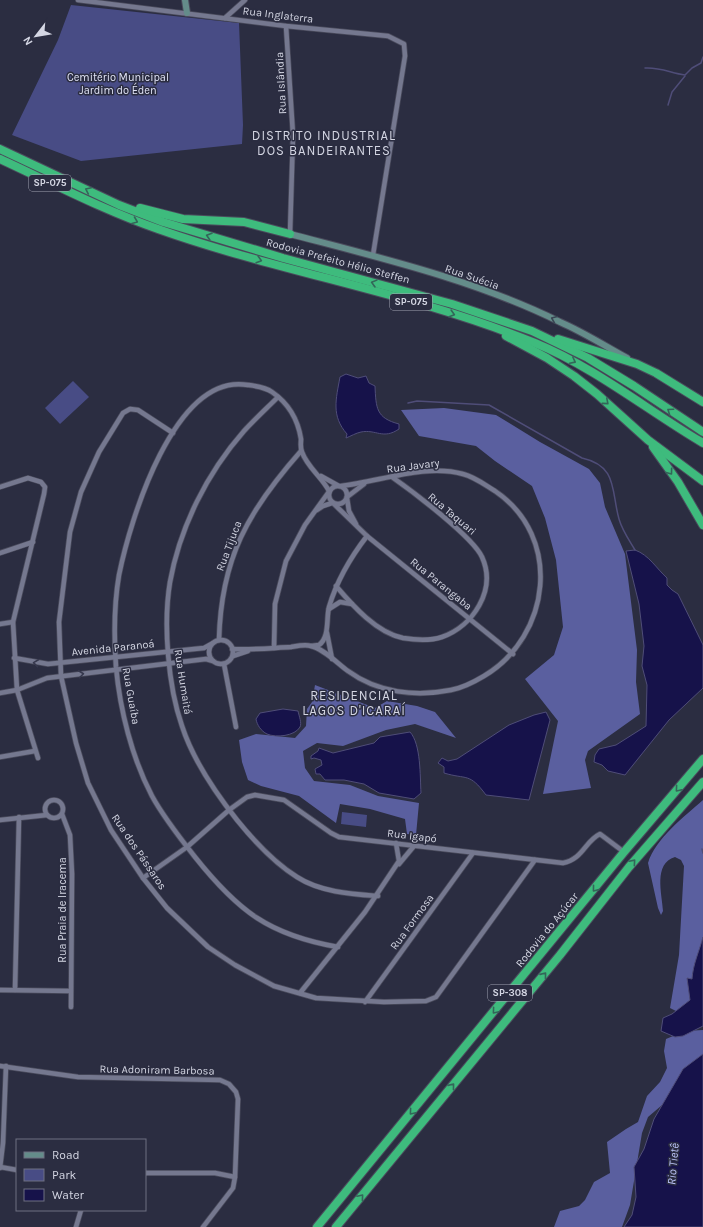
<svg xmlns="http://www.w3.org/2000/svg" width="703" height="1227" viewBox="0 0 703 1227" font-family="Karla,sans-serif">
  <rect width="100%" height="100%" fill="#2b2d41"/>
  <g fill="#484c85">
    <path d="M71,5l168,18 4,102 -1,19 -161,17 -69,-26 46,-95z"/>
    <path d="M73,381l16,16 -29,27 -15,-16z"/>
    <path d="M342,812l25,3 -1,12 -25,-3z"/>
  </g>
  <g fill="#5a5f9f">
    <path d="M444,408l52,7 44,27 49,27 11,14 5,24 20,47 12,96 -1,32 4,32 -52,37 -3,9 6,28 -48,6 15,-73 -33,-42 29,-24 9,-28 -7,-67 -11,-42 -13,-32 -37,-25 -19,-15 -57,-10 -18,-26z"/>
    <path d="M315,685l60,23 12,-7 30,5 18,6 21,26 -41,-14 -29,6 -43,16 -26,-3 -14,8 2,17 9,13 36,4 28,11 41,7 -3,32 -9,-1 -2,-15 -35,-10 -30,-5 -4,19 -37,-27 -38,-10 -13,-6 -6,-18 -3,-22 17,-6 39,4 11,-12 1,-17 5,-7z"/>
    <path d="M703,800v169l-11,34 -14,9 -8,-4 9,-53 5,-89 -3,-6 -6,-3c-22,7 -13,36 -12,54l-2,4 -3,-7 -10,-45c8,-25 36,-46 55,-63z"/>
    <path d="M703,1030v29l-35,41 -20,17 -6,16 -12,72 -8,22h-68l6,-16 19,-5 6,-6 9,-18 16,-9 -3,-31 19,-13 12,-7 9,-26 13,-14 7,-14 -3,-17 2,-12 19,-8z"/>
  </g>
  <g fill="#16124a" stroke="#4f4d78">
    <path d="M346,374l12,4 8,-2 3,7 6,3c1,22 1,32 24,38v5c-16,11 -23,0 -38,3 -5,1 -10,4 -15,6l1,-4c-16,-18 -11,-35 -7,-57z"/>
    <path d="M635,550c14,5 21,18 32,28v7l5,5 6,4 25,51v43l-34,32 -44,55 -17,-4 -6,-6 -8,-3 1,-7 4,-6 17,-4 30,-19 1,-41 -5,-19 2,-20 -5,-42 -13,-53z"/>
    <path d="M283,709l15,2c1,5 4,12 2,16 -5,9 -24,11 -33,7 -6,-3 -10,-9 -11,-15l4,-6z"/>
    <path d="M546,712l4,8 -21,80 -43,-5c-17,-23 -19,-15 -42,-22v-6l-6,-4 4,-5 6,3 9,-2 52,-34 25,-10z"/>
    <path d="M410,732c11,12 10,44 11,61l-7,6 -35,-6 -15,-9 -20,-4h-19l-5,-6h-4l-1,-5 7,-4 -1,-5 -7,-2 -3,1v-3l7,-5 1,-3 14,5 41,-10 6,-6z"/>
    <path d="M703,937v89l-20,10 -8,1 -14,-6 2,-13 9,-4 18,-14 -3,-22 5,1c1,-15 7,-27 11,-42z"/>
    <path d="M703,1054v173h-79l8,-12 4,-18 -2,-30 10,-18 10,-30 29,-50z"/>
  </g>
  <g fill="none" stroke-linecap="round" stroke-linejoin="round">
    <g stroke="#4f4d78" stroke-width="1.5">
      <path d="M645,68c15,-1 26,5 40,7l7,-7 9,-5 2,-6"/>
      <path d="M668,105l4,-13 13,-16"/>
      <path d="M408,403l9,-2 72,4 93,53c36,8 29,33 37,61 3,11 10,21 16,31"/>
      <path d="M702,849l1,4"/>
    </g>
    <g stroke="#4a4b5c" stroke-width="6">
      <g id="street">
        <path d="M78,0l208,26 102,10 16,8 1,12 -32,199"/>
        <path d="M225,18l20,-18"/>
        <path d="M286,26l7,109 -3,99"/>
        <path d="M278,397c-11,11 -23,22 -34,34 -37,42 -64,96 -74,151 -7,42 -2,104 12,144 11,34 32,65 55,94 17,21 36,42 60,57 23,15 54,17 81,19"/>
        <path d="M173,433l-35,-23 -8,-1 -7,4 -24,39 -18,40 -11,40 -11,90 2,54 15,67 12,40 23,47 32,48 24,30 41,39 27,18 39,21 42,12 68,4 42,-1 10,-4 99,-137"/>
        <path d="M321,476l18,10"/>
        <circle cx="338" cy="495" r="9"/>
        <path d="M0,487l28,-9 13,4 4,5 -1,7 -31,128 4,68 21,68"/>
        <path d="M329,491c-7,-14 -22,-24 -27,-39 -2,-4 -1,-9 -1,-13 -3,-19 -13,-36 -29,-47 -7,-5 -16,-6 -24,-7 -74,-13 -118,136 -129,190 -5,29 -5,63 -3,92 4,43 16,91 36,129 12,22 28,42 43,61 43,54 74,78 143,90"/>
        <path d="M347,497l17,-13"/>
        <path d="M347,498l2,13 7,13"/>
        <path d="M334,504l33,32 146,118"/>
        <path d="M317,510l6,-4 9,-3"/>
        <path d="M0,553l33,-11"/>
        <path d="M336,586c17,20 41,47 67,52 12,2 27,3 39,-1 31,-11 55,-47 40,-80 -9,-20 -70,-66 -90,-80"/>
        <path d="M329,609l11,-7 12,2"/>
        <path d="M0,624l13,-2"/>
        <path d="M327,633l5,26"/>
        <path d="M219,640c2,-82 29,-129 82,-189"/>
        <circle cx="221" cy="652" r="12"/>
        <path d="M311,646l8,-1c11,-8 7,-27 10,-38 8,-27 21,-49 38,-71"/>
        <path d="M274,648l1,-44 11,-43 19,-36 23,-32"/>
        <path d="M232,649c20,1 39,-1 59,-2 6,-1 14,-3 20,-1 13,3 26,17 37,25 30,22 68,26 103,19 11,-2 23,-8 33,-14 67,-40 79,-139 11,-185 -10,-6 -20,-14 -32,-17 -38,-11 -84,8 -122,12"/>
        <path d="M233,656l15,-5"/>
        <path d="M14,658l34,6 156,-16 9,-5"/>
        <path d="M224,664l12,63"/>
        <path d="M0,693l17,-3 30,-12 159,-19 7,2"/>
        <path d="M0,757l35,-6"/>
        <circle cx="54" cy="809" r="9"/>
        <path d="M62,814l8,21 2,39 -1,133"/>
        <path d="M0,820l47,-5"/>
        <path d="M399,864l15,-18"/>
        <path d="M143,878l44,-31 42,-37 18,-13 8,-2 29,5 47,33 8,4 224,26c20,-4 22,-22 37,-29l24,18"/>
        <path d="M0,990l71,1"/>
        <path d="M15,990l4,-173"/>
        <path d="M300,993l65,-81 34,-51 -3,-18"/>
        <path d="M365,1002l108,-149"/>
        <path d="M0,1066l78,11 142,3 9,4 7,8 2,7 -3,78 -2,11 -30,39"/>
        <path d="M0,1167l17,3"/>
        <path d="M0,1168l3,-25 3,-77"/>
        <path d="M145,1173h70l20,4"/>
        <path d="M76,1227l5,-17"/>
      </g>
    </g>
    <g stroke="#4a4b5c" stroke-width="8">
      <g id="secondary">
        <path d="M185,0l2,13"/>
        <path d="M290,234c91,24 185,46 270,88 23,10 45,24 67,36"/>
      </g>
    </g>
    <g stroke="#4a4b5c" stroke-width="10">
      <g id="highway">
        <path d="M0,149l119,56 44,17 120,36 169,46 80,27 56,27 46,28 69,46"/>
        <path d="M0,159c52,24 103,51 158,70 124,44 256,64 377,114 61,25 112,67 168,100"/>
        <path d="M140,208l43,11 61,3 46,12"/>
        <path d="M506,336l41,22 27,18 23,18 51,46 55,41"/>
        <path d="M558,339l79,25 19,9 47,29"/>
        <path d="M653,447l25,35 25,43"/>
        <path d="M317,1227l307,-375 79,-93"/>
        <path d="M336,1227l224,-272 69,-88 74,-85"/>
      </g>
    </g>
    <use href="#street" stroke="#75788f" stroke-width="4.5"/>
    <use href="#secondary" stroke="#648c8a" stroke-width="6"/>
    <use href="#highway" stroke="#3ebb7d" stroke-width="8"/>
  </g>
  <defs><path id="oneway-chevron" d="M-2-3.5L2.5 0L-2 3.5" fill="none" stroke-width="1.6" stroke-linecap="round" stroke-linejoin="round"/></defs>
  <g stroke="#336659">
    <use href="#oneway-chevron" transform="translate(88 190) rotate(-155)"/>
    <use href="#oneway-chevron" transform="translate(135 221) rotate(22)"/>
    <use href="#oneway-chevron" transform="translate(209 236) rotate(-163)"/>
    <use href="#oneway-chevron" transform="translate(259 260) rotate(16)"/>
    <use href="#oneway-chevron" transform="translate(374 283) rotate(-165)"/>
    <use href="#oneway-chevron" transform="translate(452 314) rotate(17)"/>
    <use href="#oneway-chevron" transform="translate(573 361) rotate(27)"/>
    <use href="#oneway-chevron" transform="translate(606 402) rotate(41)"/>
    <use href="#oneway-chevron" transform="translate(670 411) rotate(-145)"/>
    <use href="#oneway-chevron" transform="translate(670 472) rotate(54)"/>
    <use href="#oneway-chevron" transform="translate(678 789) rotate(130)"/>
    <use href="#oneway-chevron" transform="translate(633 862) rotate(-49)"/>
    <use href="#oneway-chevron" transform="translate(595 889) rotate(129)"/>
    <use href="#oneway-chevron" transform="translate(544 975) rotate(-51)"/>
    <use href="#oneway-chevron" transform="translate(495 1011) rotate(130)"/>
    <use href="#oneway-chevron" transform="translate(452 1086) rotate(-51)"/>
    <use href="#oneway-chevron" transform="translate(412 1112) rotate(130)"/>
    <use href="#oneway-chevron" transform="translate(361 1197) rotate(-50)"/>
  </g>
  <use stroke="#394553" href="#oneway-chevron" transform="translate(554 319) rotate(-157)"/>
  <g stroke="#36384d">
    <use href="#oneway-chevron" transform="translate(36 663) rotate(-172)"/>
    <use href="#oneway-chevron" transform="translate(81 674) rotate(-7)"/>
  </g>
  <g text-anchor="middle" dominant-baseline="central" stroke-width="3" stroke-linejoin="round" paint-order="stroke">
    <g fill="#2b2d41" stroke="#a1a3b2" stroke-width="1">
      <rect x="29" y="175" width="42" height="16" rx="3"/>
      <rect x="390" y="294" width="42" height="16" rx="3"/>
      <rect x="488" y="985" width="44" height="16" rx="3"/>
    </g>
    <g font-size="10" font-weight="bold" fill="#d4d6e3">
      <text x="50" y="183">SP-075</text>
      <text x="411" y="302">SP-075</text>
      <text x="510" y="993">SP-308</text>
    </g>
    <g font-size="11" fill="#d4d6e3" stroke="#2b2d41">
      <text transform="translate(278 15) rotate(7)">Rua Inglaterra</text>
      <text transform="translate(281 83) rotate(-93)">Rua Islândia</text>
      <text transform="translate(338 261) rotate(15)">Rodovia Prefeito Hélio Steffen</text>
      <text transform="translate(472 277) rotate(19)">Rua Suécia</text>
      <text transform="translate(413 466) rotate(-7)">Rua Javary</text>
      <text transform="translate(452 514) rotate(40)">Rua Taquari</text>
      <text transform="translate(229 546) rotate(-69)">Rua Tijuca</text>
      <text transform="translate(441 584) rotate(39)">Rua Parangaba</text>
      <text transform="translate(113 648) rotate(-6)">Avenida Paranoá</text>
      <text transform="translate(183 682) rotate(81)">Rua Humaitá</text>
      <text transform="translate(131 696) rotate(80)">Rua Guaíba</text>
      <text transform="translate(412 836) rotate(7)">Rua Igapó</text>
      <text transform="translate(139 852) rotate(56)">Rua dos Pássaros</text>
      <text transform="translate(62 910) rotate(-90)">Rua Praia de Iracema</text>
      <text transform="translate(412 922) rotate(-54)">Rua Formosa</text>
      <text transform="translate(547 930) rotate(-51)">Rodovia do Açúcar</text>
      <text transform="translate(157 1070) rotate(1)">Rua Adoniram Barbosa</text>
    </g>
    <g font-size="11" fill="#e0e3f6" stroke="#2b2d41">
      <text x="118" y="77">Cemitério Municipal<tspan x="118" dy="13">Jardim do Éden</tspan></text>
    </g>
    <g font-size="12" font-style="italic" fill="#bfc7fe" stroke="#2b2d41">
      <text transform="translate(673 1164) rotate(-85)">Rio Tietê</text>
    </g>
    <g font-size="13" letter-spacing="1" fill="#d4d6e3" stroke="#2b2d41">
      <text x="324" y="135">DISTRITO INDUSTRIAL<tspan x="324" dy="15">DOS BANDEIRANTES</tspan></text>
      <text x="354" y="695">RESIDENCIAL<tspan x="354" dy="15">LAGOS D'ICARAÍ</tspan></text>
    </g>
  </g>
  <rect x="16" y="1139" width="130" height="72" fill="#2b2d41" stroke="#6f7182"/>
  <rect x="24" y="1152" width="20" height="6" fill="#648c8a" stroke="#6f7182"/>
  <text x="52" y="1159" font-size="12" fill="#d4d6e3">Road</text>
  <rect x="24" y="1169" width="20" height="12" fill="#484c85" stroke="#6f7182"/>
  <text x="52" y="1179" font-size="12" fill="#d4d6e3">Park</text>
  <rect x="24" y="1189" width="20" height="12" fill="#16124a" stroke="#6f7182"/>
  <text x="52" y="1199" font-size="12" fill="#d4d6e3">Water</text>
  <g transform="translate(36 36) rotate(239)" stroke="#2b2d41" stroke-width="3" paint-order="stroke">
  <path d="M0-3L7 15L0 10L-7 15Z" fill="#d4d6e3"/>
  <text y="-6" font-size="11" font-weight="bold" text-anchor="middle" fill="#d4d6e3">N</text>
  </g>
</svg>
